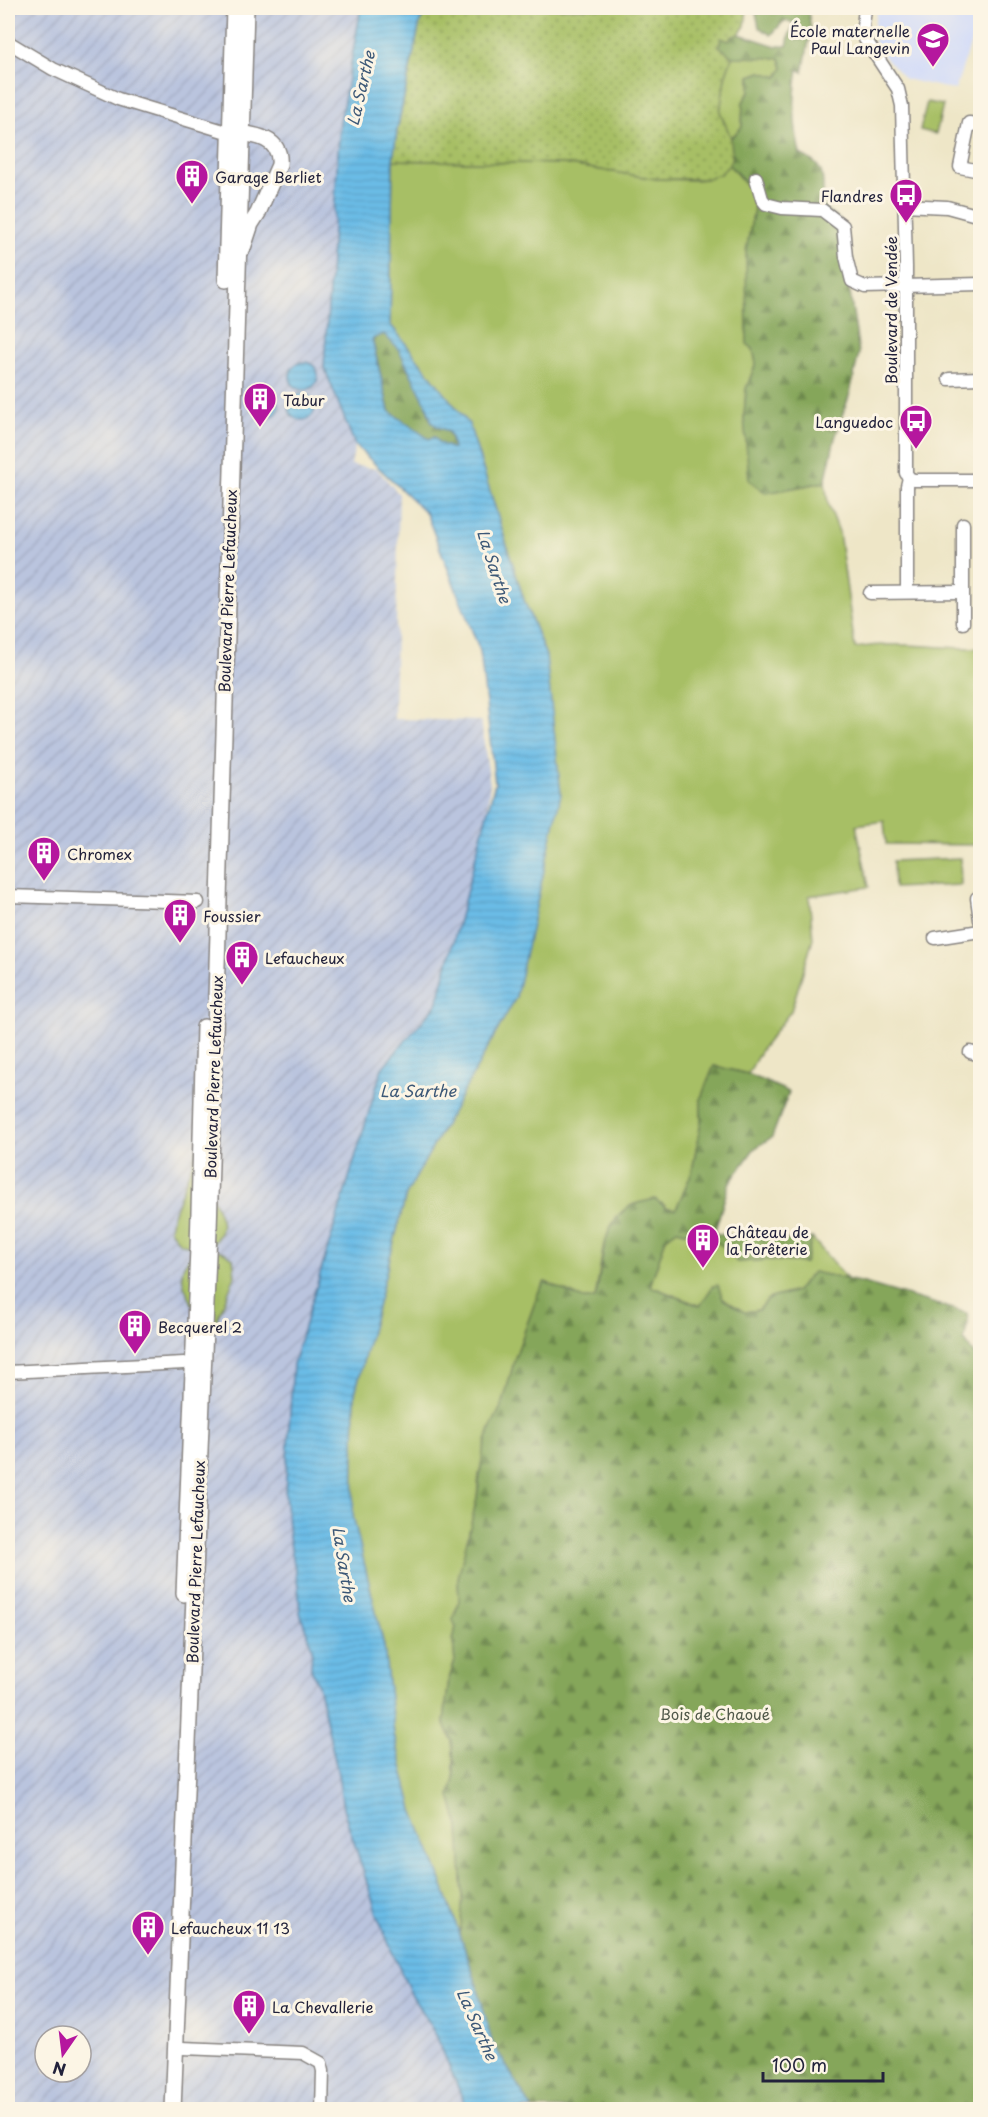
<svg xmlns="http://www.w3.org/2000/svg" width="988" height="2117" viewBox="0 0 988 2117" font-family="'Playpen Sans',sans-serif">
  <defs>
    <pattern id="industrial-furrows" width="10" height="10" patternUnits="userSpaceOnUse" patternTransform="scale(1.5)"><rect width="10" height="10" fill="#bac4de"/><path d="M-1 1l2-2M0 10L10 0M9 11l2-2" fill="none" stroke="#a0a8bf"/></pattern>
    <pattern id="forest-firs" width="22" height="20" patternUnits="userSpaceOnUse" patternTransform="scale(1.5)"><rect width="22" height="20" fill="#85a65a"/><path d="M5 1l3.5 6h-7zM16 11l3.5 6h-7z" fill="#6c874c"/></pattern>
    <pattern id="garden-dots" width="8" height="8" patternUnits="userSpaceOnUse" patternTransform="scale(1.5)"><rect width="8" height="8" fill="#a7bf65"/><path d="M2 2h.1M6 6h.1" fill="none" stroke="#889b54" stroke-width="1.8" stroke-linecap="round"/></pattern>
    <pattern id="water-rules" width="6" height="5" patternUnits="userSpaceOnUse" patternTransform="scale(1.5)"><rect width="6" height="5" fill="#6bbce6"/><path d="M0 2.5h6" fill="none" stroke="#5ca1c6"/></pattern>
  </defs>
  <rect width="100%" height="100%" fill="#fcf5e5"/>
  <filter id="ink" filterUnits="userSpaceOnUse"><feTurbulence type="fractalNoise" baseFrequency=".0167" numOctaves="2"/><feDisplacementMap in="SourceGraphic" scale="12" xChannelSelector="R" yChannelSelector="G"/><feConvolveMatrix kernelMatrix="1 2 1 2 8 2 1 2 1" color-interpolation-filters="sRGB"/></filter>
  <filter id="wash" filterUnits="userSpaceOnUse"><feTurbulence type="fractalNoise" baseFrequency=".008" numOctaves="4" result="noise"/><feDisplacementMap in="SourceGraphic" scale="24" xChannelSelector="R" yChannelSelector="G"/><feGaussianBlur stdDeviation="1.35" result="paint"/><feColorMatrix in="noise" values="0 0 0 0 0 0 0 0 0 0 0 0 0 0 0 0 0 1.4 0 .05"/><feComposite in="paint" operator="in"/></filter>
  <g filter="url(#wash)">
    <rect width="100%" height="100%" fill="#eee6c7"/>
    <path fill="#d0daf9" d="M874,8h106v7l-25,75 -50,-11 -31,-34 2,-12 -3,-3 4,-19z"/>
    <path fill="url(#industrial-furrows)" fill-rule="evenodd" d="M8,8h353l-21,114 -16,245 31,78 -4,20 26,4 22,25 -5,225 87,2 9,63 -3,30 -50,190 -55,64 -93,469 9,48 2,27 12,36 -1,20 8,20 19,86 5,34 35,109 15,37 19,42 24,39 31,74 -459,1zM45,2036h36v36h-36z"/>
    <g fill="#a7bf65" stroke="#647050" stroke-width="1.5">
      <path d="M741,56l39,2 3,10 -5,9 -17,-5 -11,4v15l-7,11 -1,25 -11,11 -11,-26 5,-35 7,-20z"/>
      <path d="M927,102l16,3 -7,29 -16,-4z"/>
      <path d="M393,160l171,4 93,15 38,1 11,-1 13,-5 10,-9 27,32 -3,152 3,14 -10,26 -2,28 2,18 20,58 59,-11 3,21 11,29 16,116c42,-8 84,1 125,0v197l-94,-1 -2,-23 -28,4 13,62 -60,9 4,43 -22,72 -30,39 -13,24 -34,-8 -13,32v24l-9,50 -16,37 -9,-1 -5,-5 -58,40 -9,56h-12l-38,-17 -6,9 -24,67 -12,45 -13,26 -11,45 -2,24 -13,60 -6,20 1,25 -4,9 1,15 -3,14 2,21 -6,17 -5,43 8,19 2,19v18l-4,18 9,31 4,68 -3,40 -22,-63 -25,-62 -19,-76 -10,-88 -31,-130 2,-123 51,-198 110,-198 30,-341 -22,-56 -55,-176 -79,-100z"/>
      <path d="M960,858l1,27 -67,3 -1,-27z"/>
      <path d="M201,1140l-6,170c-5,-12 -16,-29 -12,-42 2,-7 10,-14 14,-20l-17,-5 -10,-13 2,-13z"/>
      <path d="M210,1193c11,24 20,34 -1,55l15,4 9,6 2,18 -21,51 -10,18z"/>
      <path d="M677,1230c27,7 44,7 60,32l31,-2 37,3 7,-25 35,41 -34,-7 -16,19 -29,8 -9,11 -15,2 -21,-13 -10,-13 -12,20 -51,-20 16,-48z"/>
    </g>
    <g fill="url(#forest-firs)" stroke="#54644a" stroke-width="1.5">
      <path d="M755,8h53l3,22 -8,42 -5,-3c-5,34 -5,51 2,85 33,16 18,25 26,55l13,10 20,134 -9,40 -15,45 -10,44 -59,11 -17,-13 -5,-63 2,-28 10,-26 -3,-14 -6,-5 -1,-93 10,-54 -8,-12 -19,-20 3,-6 -1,-21 11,-11 1,-25 7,-11v-15l11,-4 17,5 5,-9 -3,-10 -48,-1 -13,-11 2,-8 18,-4 37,12h11l3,-14 4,-5 -1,-5 -9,-1 -13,14 -12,-8z"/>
      <path d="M384,334l14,14 28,56 4,15c14,10 21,10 23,30l-14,-6 -5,-6 -5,2 -40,-28 -17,-73z"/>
      <path d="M714,1066l34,8 41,18 -17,45 -18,12 -25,35 -15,49c20,4 40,3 59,5 18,2 20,6 39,0l-7,25 -37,-3 -31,2c-16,-25 -33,-25 -60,-32l-11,8 -16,48 50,20 13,-20 5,-1 5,14 21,13 15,-2 9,-11 28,-8 17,-19 51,11 103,30 1,9 -4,18 16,23v746h-448l-40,-67 -15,-57 -17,-50 3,-40 -4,-68 -9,-31 4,-18v-18l-2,-19 -8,-19 5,-43 6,-18 -2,-20 3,-14 -3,-7 6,-17 -1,-25 19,-80 6,-47 7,-22 13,-26 12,-45 24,-67 6,-9 38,17h12c9,-31 3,-77 37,-94 7,-3 16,-4 23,-6l12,9 9,1 16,-37 9,-50v-24z"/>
    </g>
    <path fill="url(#garden-dots)" stroke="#647050" stroke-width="1.5" d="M429,8h318l-2,18 -6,8 -8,3 -2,4 -8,-3 -2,8 13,11 -7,20 -5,35 11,26 1,21 -3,6 -9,9 -14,5h-49l-93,-15 -171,-4 4,-30 23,-108z"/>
    <g fill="url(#water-rules)" stroke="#466f90" stroke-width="1.5" fill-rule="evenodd">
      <path d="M361,8h68l-9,14 -23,108 -4,30 -3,164 79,100 55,176 22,56 15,138 -45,203 -110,198 -51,198 -2,123 31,130 10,88 19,76 25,62 22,63 17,50 15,57 40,67h-65l-31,-74 -24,-39 -19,-42 -15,-37 -35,-109 -5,-34 -19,-86 -8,-20 1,-20 -12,-36 -2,-27 -9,-48 -4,-44 8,-129 89,-296 55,-64 58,-221 -15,-132 -54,-138 -71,-68 -31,-78 16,-245zM384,334l15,16 27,54 6,19c15,11 18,1 21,26l-14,-6 -4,-6 -6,2 -40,-28 -17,-72z"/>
      <circle cx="304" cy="376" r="14"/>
      <circle cx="302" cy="407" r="13"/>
      <circle cx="270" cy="407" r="9"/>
    </g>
  </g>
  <g filter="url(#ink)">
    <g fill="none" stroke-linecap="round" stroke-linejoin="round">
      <g stroke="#888481" stroke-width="15">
        <g id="minor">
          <path d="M865,8l-2,18 2,13 33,50 4,17 4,161v206l3,5 5,2h66"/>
          <path d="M8,42l45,27 65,30 112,34"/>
          <path d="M980,125l-11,-2 -9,44 20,4"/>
          <path d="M756,178l6,21 4,5 16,4 40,2 21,16 3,31 6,24 13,6 115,-3"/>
          <path d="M903,205l44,2 33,9"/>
          <path d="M949,379l31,-1"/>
          <path d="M963,524v99"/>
          <path d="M907,592v-106l2,-8"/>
          <path d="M870,593l92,-1"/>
          <path d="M8,896l190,6"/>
          <path d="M977,898l3,22"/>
          <path d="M935,938l45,-7"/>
          <path d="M970,1052l10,3"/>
          <path d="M8,1372l176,-9"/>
          <path d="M182,2048l121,5 18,10 2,8 -1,39"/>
        </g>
      </g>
      <g stroke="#888481" stroke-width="18">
        <g id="major">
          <path d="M233,133c22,1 49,5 46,32l-21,48 -7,11 -8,24"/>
          <path d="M226,280l8,-272"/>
          <path d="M184,1594l14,-346 6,-221"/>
          <path d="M173,2110l36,-880 37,-1222"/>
        </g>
      </g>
      <use href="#minor" stroke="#fff" stroke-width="12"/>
      <use href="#major" stroke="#fff" stroke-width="15"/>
    </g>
  </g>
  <defs>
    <g id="school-pin" transform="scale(1.725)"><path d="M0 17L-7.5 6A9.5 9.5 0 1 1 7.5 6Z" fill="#b5179e" stroke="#fcf5e5"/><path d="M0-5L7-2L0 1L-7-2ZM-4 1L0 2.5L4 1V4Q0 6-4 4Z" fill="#fff"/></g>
    <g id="building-pin" transform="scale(1.725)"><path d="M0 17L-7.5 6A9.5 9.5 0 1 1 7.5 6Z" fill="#b5179e" stroke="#fcf5e5"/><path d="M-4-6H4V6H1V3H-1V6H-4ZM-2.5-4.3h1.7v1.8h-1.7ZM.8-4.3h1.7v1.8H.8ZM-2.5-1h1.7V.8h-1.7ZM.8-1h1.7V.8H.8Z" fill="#fff"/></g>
    <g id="bus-pin" transform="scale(1.725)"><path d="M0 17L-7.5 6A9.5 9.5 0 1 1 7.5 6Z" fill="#b5179e" stroke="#fcf5e5"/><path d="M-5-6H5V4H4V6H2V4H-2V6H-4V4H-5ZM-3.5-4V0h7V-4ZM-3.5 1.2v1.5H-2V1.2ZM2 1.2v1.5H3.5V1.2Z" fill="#fff"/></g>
  </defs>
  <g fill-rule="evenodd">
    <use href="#school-pin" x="933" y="39"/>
    <use href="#building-pin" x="192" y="176"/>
    <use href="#bus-pin" x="906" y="195"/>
    <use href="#building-pin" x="260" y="399"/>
    <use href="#bus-pin" x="916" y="421"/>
    <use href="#building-pin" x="44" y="853"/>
    <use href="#building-pin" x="180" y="915"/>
    <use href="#building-pin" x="242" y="957"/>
    <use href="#building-pin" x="703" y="1240"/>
    <use href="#building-pin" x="135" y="1326"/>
    <use href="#building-pin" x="148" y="1927"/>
    <use href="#building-pin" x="249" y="2006"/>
  </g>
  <g text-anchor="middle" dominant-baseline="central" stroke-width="6" stroke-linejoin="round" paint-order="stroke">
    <g font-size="15" fill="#22223b" stroke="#fcf5e5" text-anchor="start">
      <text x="910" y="30" text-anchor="end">École maternelle<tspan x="910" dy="17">Paul Langevin</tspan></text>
      <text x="215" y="176">Garage Berliet</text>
      <text x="883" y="195" text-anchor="end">Flandres</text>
      <text x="283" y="399">Tabur</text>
      <text x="893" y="421" text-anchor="end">Languedoc</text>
      <text x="67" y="853">Chromex</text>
      <text x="203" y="915">Foussier</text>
      <text x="265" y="957">Lefaucheux</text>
      <text x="726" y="1231">Château de<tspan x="726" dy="17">la Forêterie</tspan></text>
      <text x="158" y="1326">Becquerel 2</text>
      <text x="171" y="1927">Lefaucheux 11 13</text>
      <text x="272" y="2006">La Chevallerie</text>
    </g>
    <g font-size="15" fill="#22223b" stroke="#fcf5e5">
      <text transform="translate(890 310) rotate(-90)">Boulevard de Vendée</text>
      <text transform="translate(227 591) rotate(-88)">Boulevard Pierre Lefaucheux</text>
      <text transform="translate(213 1077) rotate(-88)">Boulevard Pierre Lefaucheux</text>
      <text transform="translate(195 1562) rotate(-88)">Boulevard Pierre Lefaucheux</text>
    </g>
    <g font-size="15" fill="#51594a" stroke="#fcf5e5">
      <text x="715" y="1713">Bois de Chaoué</text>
    </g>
    <g font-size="16" font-style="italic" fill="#3c5877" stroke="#fcf5e5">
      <text transform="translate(360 88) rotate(-77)">La Sarthe</text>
      <text transform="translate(495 566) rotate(72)">La Sarthe</text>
      <text x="418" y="1090">La Sarthe</text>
      <text transform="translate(345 1564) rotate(81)">La Sarthe</text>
      <text transform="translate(478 2024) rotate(66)">La Sarthe</text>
    </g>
  </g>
  <rect width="988" height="2117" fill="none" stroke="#fcf5e5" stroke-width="30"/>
  <g transform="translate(63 2054) rotate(194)"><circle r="28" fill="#fcf5e5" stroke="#a5a1a1" stroke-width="1.5"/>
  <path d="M0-4.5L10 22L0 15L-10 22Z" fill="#b5179e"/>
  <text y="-9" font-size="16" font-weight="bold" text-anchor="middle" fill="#22223b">N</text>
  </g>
  <path d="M763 2072v9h120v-9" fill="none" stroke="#22223b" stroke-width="3"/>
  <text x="772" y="2072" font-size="18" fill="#22223b" stroke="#fcf5e5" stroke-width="4.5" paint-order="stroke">100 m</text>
</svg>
